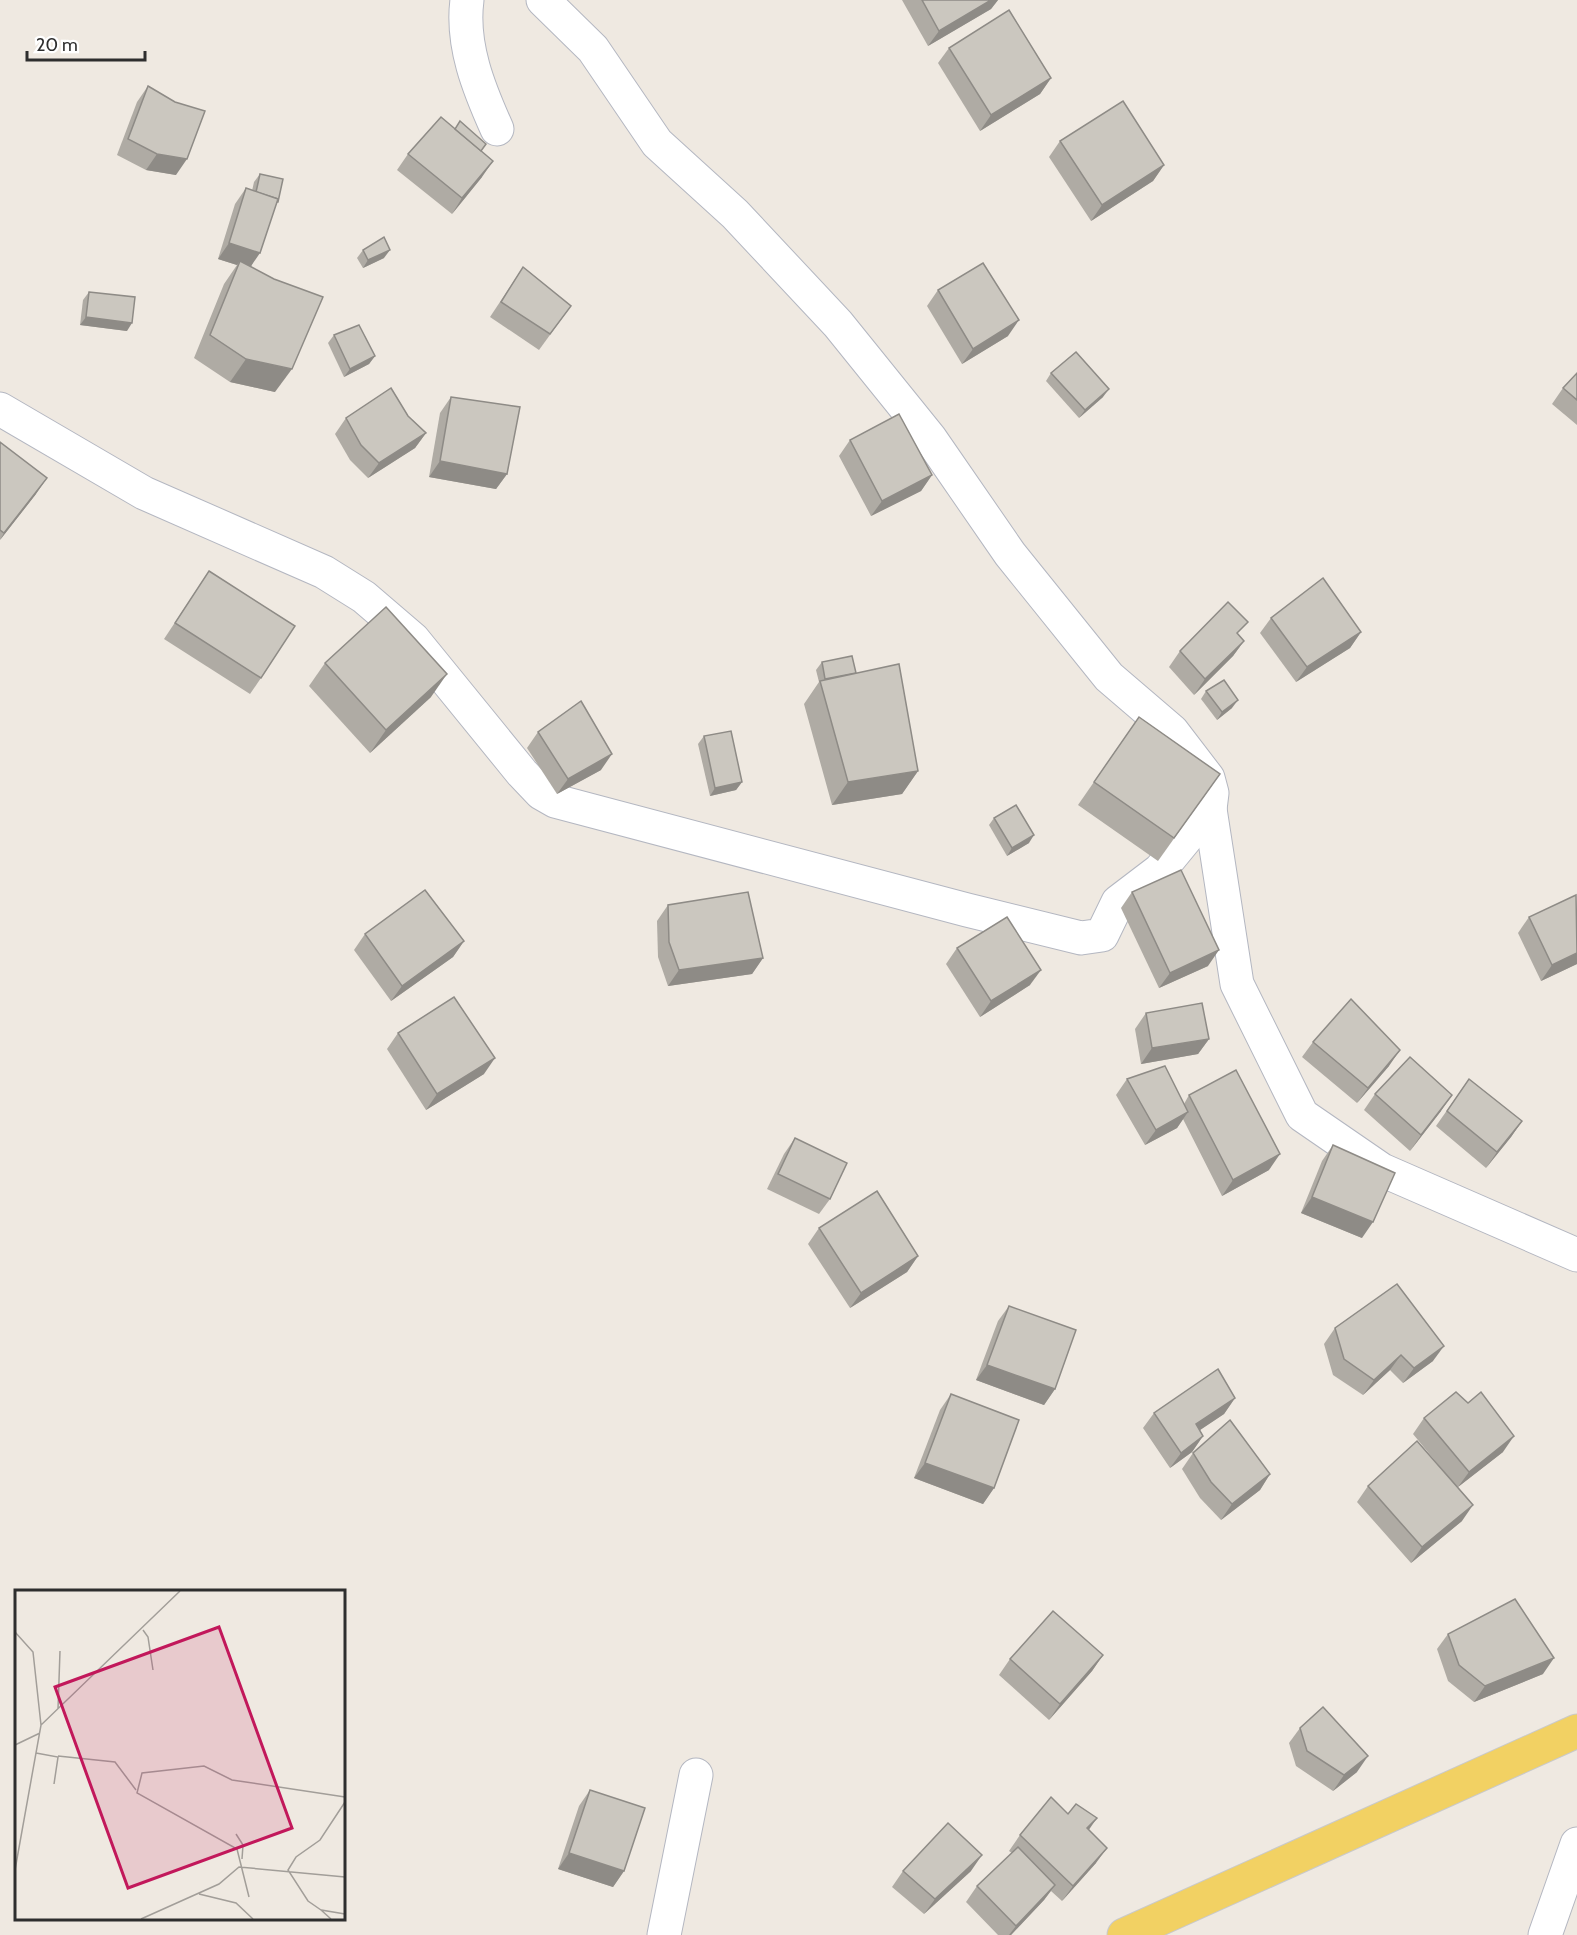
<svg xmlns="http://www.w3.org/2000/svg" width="1577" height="1935" viewBox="0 0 1577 1935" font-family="Cabin,sans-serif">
  <rect width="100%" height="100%" fill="#efe9e1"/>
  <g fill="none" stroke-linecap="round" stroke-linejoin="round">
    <g stroke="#b4b7c1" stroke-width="35">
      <g id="minor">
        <path d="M467,0c-6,45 12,89 30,129"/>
        <path d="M0,409l144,84 180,79 40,25 49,42 109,134 19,20 14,8 412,109 114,28 21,-3 16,-33 42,-32 50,-61 2,-16 -4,-15 -36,-47 -63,-54 -99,-123 -80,-116 -92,-114 -103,-110 -78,-71 -64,-94 -50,-49"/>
        <path d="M1210,809l27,175 65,131 80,55 195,85"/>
        <path d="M664,1935l32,-160"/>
        <path d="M1545,1935l32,-91"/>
      </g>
    </g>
    <g stroke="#c9c9c9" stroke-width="35">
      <path id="primary" d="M1124,1935l453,-204"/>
    </g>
    <use href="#minor" stroke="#fff" stroke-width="33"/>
    <use href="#primary" stroke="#f2d163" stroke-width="33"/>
  </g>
  <g fill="#afaba4">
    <path d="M902,0h96l-7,9 -63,37z"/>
    <path d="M949,48l102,30 -11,16 -60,37 -42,-68z"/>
    <path d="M148,86l28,89 -30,-5 -29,-15 20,-53z"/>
    <path d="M1060,141l104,24 -11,16 -62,40 -42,-64z"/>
    <path d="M481,151l1,26 -30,37 -55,-44 11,-16z"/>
    <path d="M260,174l15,34 -24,59 24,125 -45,-10 -36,-24 30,-74 13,-19 -19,-6 17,-55 11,-16 6,3 2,-9z"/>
    <path d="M363,250l21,8 -21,10 -6,-10z"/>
    <path d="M523,267l48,39 -32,44 -49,-33z"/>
    <path d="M938,290l70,46 -46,28 -35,-58z"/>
    <path d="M89,292l38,39 -47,-6 3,-25z"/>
    <path d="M334,335l41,21 -6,8 -25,13 -16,-34z"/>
    <path d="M1051,373l52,24 -24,21 -33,-37z"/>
    <path d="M1577,373v52l-25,-21 11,-16z"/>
    <path d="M451,397l56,77 -11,15 -67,-12 11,-64z"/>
    <path d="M408,416l18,17 -11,15 -47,30 -18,-18 -15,-26 11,-16z"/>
    <path d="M850,440l82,35 -11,16 -50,25 -32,-60z"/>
    <path d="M0,442l36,52 -36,46z"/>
    <path d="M209,571l52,107 -11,16 -86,-55z"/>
    <path d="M1271,618l90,14 -11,16 -54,34 -36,-49z"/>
    <path d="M1239,635l5,6 -11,15 -39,39 -25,-28 11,-16z"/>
    <path d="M822,662l34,11 62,98 -16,23 -70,11 -28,-101 15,-22 -3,-12z"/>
    <path d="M325,663l106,34 -61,56 -61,-67z"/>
    <path d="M1206,691l26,17 -15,12 -16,-21z"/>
    <path d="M1139,717l81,57 -62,87 -80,-56z"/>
    <path d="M538,732l63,38 -44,24 -30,-46z"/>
    <path d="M704,736l38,46 -6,8 -26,6 -12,-52z"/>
    <path d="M994,818l35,25 -22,13 -18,-31z"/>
    <path d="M1132,892l76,74 -49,22 -38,-80z"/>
    <path d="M668,905l95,53 -11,16 -84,12 -10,-29 -1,-36z"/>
    <path d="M1529,917l48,47 -36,17 -23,-48z"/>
    <path d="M365,934l99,7 -11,16 -62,44 -37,-51z"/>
    <path d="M957,948l73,37 -50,32 -34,-53z"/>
    <path d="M1146,1013l63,26 -11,15 -57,10 -6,-35z"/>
    <path d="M398,1033l86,41 -58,36 -39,-61z"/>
    <path d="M1313,1042l76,24 -32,37 -55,-46z"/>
    <path d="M1127,1079l57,25 5,-9 80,75 -47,26 -39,-77 -6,9 -32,17 -29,-50z"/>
    <path d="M1469,1079l53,42 -11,16 -25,31 -50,-42z"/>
    <path d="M1375,1094l66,17 -31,40 -46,-41z"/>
    <path d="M795,1138l35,61 -11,15 -52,-25 17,-35z"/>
    <path d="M1333,1145l29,93 -61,-25 21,-52z"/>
    <path d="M819,1228l99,28 -11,16 -57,36 -42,-64z"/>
    <path d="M1009,1306l46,83 -11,16 -68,-25 22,-59z"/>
    <path d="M1335,1328l98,33 -30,22 -13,-13 -27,25 -30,-20 -9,-31z"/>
    <path d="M951,1394l43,94 -11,16 -69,-26 26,-68z"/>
    <path d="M1235,1398l-11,16 -24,16 3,6 -11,16 -22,16 -27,-40 11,-15z"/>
    <path d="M1424,1418l79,34 -45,35 4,34 -51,42 -54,-61 11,-16 78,-12 -33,-40z"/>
    <path d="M1193,1453l77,21 -10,16 -39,30 -21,-22 -18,-29z"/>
    <path d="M1448,1634l95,40 -69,28 -26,-21 -11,-32z"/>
    <path d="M1103,1655l-11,16 -43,49 -50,-45 11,-16z"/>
    <path d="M1300,1728l57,44 -24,19 -37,-25 -7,-23z"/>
    <path d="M590,1790l34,81 -11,16 -55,-18 21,-63z"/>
    <path d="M1068,1814l21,16 7,33 -34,38 -11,-10 -7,9 -33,35h-13l-32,-33 11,-16 35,-33 -3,-2 11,-16z"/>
    <path d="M903,1871h68l-47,43 -32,-27z"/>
  </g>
  <g fill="#8e8b86">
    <path d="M991,0h7l-7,9 -63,37 11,-15z"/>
    <path d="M1051,78l-11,16 -60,37 11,-16z"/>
    <path d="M157,154l30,5 -11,16 -30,-5z"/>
    <path d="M493,161l-11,16 -30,37 10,-16z"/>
    <path d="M1164,165l-11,16 -62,40 11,-16z"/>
    <path d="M229,243l31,10 -11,16 -9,-8 -3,4 -19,-6z"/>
    <path d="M390,250l-6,8 -21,10 5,-8z"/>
    <path d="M86,317l46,6 -5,8 -47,-6z"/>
    <path d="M1019,320l-11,16 -46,28 11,-15z"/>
    <path d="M375,356l-6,8 -25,13 6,-8z"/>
    <path d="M246,359l46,10 -17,23 -45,-10z"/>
    <path d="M1109,389l-6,8 -24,21 6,-8z"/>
    <path d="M426,433l-11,15 -47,30 11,-15z"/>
    <path d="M440,461l67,13 -11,15 -67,-12z"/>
    <path d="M932,475l-11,16 -50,25 11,-15z"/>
    <path d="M47,478l-11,16 -36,46 4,-7z"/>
    <path d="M1361,632l-11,16 -54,34 11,-15z"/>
    <path d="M1244,641l-11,15 -39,39 11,-16z"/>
    <path d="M447,674l-16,23 -61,56 16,-23z"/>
    <path d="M1238,700l-6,8 -15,12 5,-8z"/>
    <path d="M612,754l-11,16 -44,24 11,-15z"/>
    <path d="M918,771l-16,23 -70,11 16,-23z"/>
    <path d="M742,782l-6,8 -26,6 5,-8z"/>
    <path d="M1034,835l-5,8 -22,13 5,-8z"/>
    <path d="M464,941l-11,16 -62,44 11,-15z"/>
    <path d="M1219,950l-11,16 -49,22 11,-15z"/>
    <path d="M1577,953v11l-36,17 11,-16z"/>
    <path d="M763,958l-11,16 -84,12 11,-16z"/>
    <path d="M1041,970l-11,15 -50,32 11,-16z"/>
    <path d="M1209,1039l-11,15 -57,10 11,-16z"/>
    <path d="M1400,1050l-11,16 -32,37 11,-15z"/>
    <path d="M495,1058l-11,16 -58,36 11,-16z"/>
    <path d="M1452,1095l-11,16 -31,40 11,-16z"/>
    <path d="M1188,1112l-11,16 -32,17 11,-15z"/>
    <path d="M1522,1121l-11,16 -25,31 11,-16z"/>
    <path d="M1280,1154l-11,16 -47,26 11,-16z"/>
    <path d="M1312,1197l61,25 -11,16 -61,-25z"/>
    <path d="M918,1256l-11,16 -57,36 11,-15z"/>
    <path d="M1444,1346l-11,15 -30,22 11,-15z"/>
    <path d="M1401,1355l-11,15 -27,25 11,-15z"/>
    <path d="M987,1365l68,24 -11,16 -68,-25z"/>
    <path d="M1235,1398l-11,16 -39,26 11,-16z"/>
    <path d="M1203,1436l-11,16 -22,16 11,-15z"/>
    <path d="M1514,1436l-11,16 -45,35 11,-15z"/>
    <path d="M925,1463l69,25 -11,16 -69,-26z"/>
    <path d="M1270,1474l-10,16 -39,30 11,-16z"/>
    <path d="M1473,1505l-11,16 -51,42 11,-16z"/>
    <path d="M1103,1655l-11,16 -43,49 11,-16z"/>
    <path d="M1554,1658l-11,16 -69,28 11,-16z"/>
    <path d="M1368,1756l-11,16 -24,19 11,-16z"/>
    <path d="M1097,1818l-11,16 1,-6z"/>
    <path d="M1107,1848l-11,15 -34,38 11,-15z"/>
    <path d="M569,1853l55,18 -11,16 -55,-18z"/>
    <path d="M982,1855l-11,16 -47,43 11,-15z"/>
    <path d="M1055,1885l-11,15 -33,35h-2l7,-9z"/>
  </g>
  <g fill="#cbc7bf" stroke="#8e8b86" stroke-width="1.5">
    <path d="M922,0h69l-52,31z"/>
    <path d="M1009,10l42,68 -60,37 -42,-67z"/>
    <path d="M148,86l27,16 30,9 -18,48 -30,-5 -29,-15z"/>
    <path d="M1123,101l41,64 -62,40 -42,-64z"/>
    <path d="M441,117l52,44 -31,37 -54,-44z"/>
    <path d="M460,121l26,23 -5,7 -26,-22z"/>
    <path d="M260,174l23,5 -5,23h-2l2,-3 -22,-7z"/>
    <path d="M246,188l32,11 -18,54 -31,-10z"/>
    <path d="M384,237l6,13 -22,10 -5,-10z"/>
    <path d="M240,261l34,18 49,18 -31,72 -46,-10 -36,-24z"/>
    <path d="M983,263l36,57 -46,29 -35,-59z"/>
    <path d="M523,267l48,39 -21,28 -49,-32z"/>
    <path d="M89,292l46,5 -3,26 -46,-6z"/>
    <path d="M359,325l16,31 -25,13 -16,-34z"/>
    <path d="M1076,352l33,37 -24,21 -34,-37z"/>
    <path d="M1577,373v27l-14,-12z"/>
    <path d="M391,388l17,28 18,17 -47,30 -18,-18 -15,-27z"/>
    <path d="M451,397l69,10 -13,67 -67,-13z"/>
    <path d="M899,414l33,61 -50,26 -32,-61z"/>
    <path d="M0,442l47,36 -43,55 -4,-3z"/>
    <path d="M209,571l86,55 -34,52 -86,-55z"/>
    <path d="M1323,578l38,54 -54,35 -36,-49z"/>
    <path d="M1228,602l20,20 -11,11 7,8 -39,38 -25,-28z"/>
    <path d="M386,607l61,67 -61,56 -61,-67z"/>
    <path d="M852,656l4,17 -31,6 -3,-17z"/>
    <path d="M899,664l19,107 -70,11 -28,-101z"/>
    <path d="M1224,680l14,20 -16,12 -16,-21z"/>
    <path d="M581,701l31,53 -44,25 -30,-47z"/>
    <path d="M1139,717l81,57 -46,64 -80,-56z"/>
    <path d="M731,731l11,51 -27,6 -11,-52z"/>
    <path d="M1016,805l18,30 -22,13 -18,-30z"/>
    <path d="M1181,870l38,80 -49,23 -38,-81z"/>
    <path d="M425,890l39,51 -62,45 -37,-52z"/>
    <path d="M748,892l15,66 -84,12 -10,-28 -1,-37z"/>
    <path d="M1576,895l1,58 -25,12 -23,-48z"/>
    <path d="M1007,917l34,53 -50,31 -34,-53z"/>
    <path d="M454,997l41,61 -58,36 -39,-61z"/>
    <path d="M1351,999l49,51 -32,38 -55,-46z"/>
    <path d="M1202,1003l7,36 -57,9 -6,-35z"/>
    <path d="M1410,1057l42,38 -31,40 -46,-41z"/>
    <path d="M1165,1066l23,46 -32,18 -29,-51z"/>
    <path d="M1236,1070l44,84 -47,26 -44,-85z"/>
    <path d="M1469,1079l53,42 -25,31 -50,-41z"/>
    <path d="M795,1138l52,25 -17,36 -52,-25z"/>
    <path d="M1333,1145l62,28 -22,49 -61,-25z"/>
    <path d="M877,1191l41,65 -57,37 -42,-65z"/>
    <path d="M1397,1284l47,62 -30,22 -13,-13 -27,25 -30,-21 -9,-31z"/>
    <path d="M1009,1306l67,24 -21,59 -68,-24z"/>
    <path d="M1218,1369l17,29 -39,26 7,12 -22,17 -27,-40z"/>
    <path d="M1456,1392l12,11 13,-11 33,44 -45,36 -45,-54z"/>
    <path d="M951,1394l68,26 -25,68 -69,-25z"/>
    <path d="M1230,1420l40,54 -38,30 -21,-22 -18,-29z"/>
    <path d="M1417,1441l56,64 -51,42 -54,-61z"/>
    <path d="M1515,1599l39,59 -69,28 -26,-21 -11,-31z"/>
    <path d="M1053,1611l50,44 -43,49 -50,-45z"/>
    <path d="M1323,1707l45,49 -24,19 -37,-24 -7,-23z"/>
    <path d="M590,1790l55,18 -21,63 -55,-18z"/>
    <path d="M1051,1797l17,17 8,-10 21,14 -10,10 20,20 -34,38 -53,-51z"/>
    <path d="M948,1823l34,32 -47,44 -32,-28z"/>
    <path d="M1018,1847l37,38 -39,41 -39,-40z"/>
  </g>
  <g transform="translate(15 1590)">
    <rect width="330" height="330" fill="#efe9e1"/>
    <path fill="none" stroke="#a29e99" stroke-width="1.5" d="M128,40l5,7 5,33M0,42l18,20 8,73M43,119l2,-58M0,155l25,-12M21,163l22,4 -4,27M43,166l57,6 21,28M221,244l7,11 -1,14M0,280l26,-145 139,-134M184,304l37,9 17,16M234,307l-12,-48 -100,-56 5,-20 62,-7 28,14 113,17M306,320l-13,-9 -20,-31 8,-13 24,-17 25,-38M126,329l78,-35 20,-17 106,10M316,329l-10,-9 24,4"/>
    <path fill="#c2185b" fill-opacity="0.15" stroke="#c2185b" stroke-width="3" d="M204,37l73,201 -164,60 -73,-201z"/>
    <rect width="330" height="330" fill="none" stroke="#2e2e2e" stroke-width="3"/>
  </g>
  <path d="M27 51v9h118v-9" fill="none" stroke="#2e2e2e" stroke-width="3"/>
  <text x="36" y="51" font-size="18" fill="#2e2e2e" stroke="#ffffff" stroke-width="4.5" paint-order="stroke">20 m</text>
</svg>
